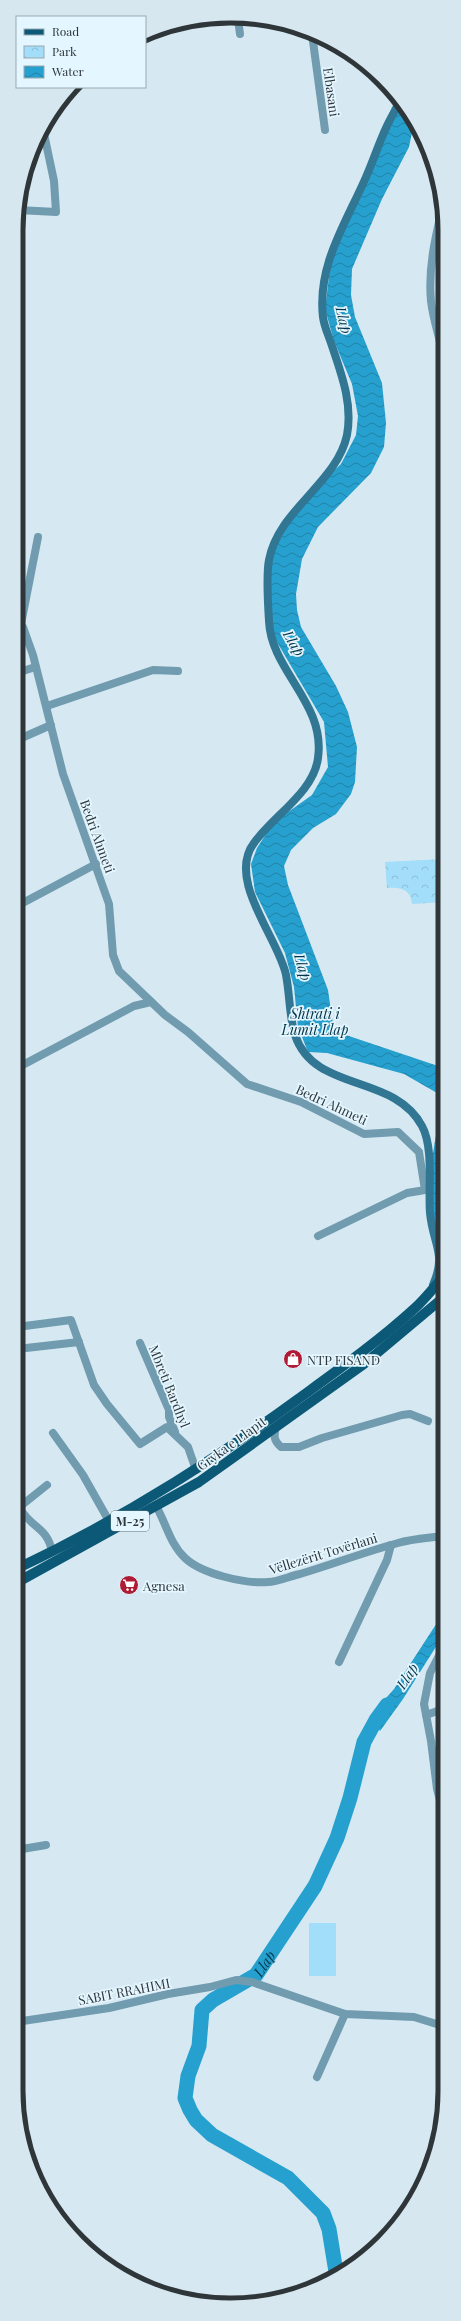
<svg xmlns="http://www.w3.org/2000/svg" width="461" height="2321" viewBox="0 0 461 2321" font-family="'Playfair Display',serif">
  <defs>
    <pattern id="park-crowns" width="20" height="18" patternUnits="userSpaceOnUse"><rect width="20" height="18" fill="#a2ddf9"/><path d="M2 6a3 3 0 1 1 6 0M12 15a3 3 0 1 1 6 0" fill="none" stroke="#8cbed6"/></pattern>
    <pattern id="water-waves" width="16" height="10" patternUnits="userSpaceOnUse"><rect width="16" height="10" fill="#26a0ce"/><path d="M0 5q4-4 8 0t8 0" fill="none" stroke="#2183a8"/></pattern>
  </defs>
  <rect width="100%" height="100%" fill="#d6e9f2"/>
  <rect fill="#a2ddf9" x="309" y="1923" width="27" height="53"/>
  <path fill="url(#park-crowns)" d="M444,859v43l-32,2c-1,-15 -12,-17 -25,-16l-2,-26z"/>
  <g fill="url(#water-waves)">
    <path d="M397,100l17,23 -5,24 -27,52 -30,70 -1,26 4,22 27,66 4,40 -2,24 -13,26 -53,54 -16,32 -6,35 1,16 4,17 35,59 12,26 9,35 -2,35 -4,12 -15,20 -23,14 -22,22 -7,16 4,19 40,105 6,41 110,37v29l-40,-23 -77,-21 -19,-1 -10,-25 -4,-40 -9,-34 -30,-61 -4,-28 6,-16 11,-17 13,-14 31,-22 16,-28 -4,-45 -53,-90v-77l31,-54 39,-37 15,-29 2,-19 -6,-32 -18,-43 -9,-32 7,-57 60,-145z"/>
    <path d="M444,1098v158c-4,-11 -9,-22 -11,-32 -8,-41 2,-87 11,-126z"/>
    <path d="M444,1612v22l-41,65 -23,32 -9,-16 23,-26z"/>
  </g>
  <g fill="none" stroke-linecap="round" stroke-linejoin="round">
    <path stroke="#26a0ce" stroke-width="15" id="s1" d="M336,2272l-7,-43 -6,-16 -35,-35 -76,-43 -16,-15 -6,-10 -5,-12 3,-22 11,-30 3,-36 11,-10 43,-25 59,-89 22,-48 13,-40 14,-56 12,-22 11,-15"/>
    <g stroke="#719baf" stroke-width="8">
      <path d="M238,19l2,15"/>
      <path d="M312,34l13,96"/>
      <path d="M442,209c-7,30 -14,60 -11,92 2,19 9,38 13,57"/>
      <path d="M18,210l38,2 -2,-31 -11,-52"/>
      <path d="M17,621l6,6 10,28 30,119 46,130 4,51 6,16 46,44 23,17 59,52 54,18 63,32 34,-2 21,20 6,38 -18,3 -89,43"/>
      <path d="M21,624l17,-87"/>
      <path d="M17,673l18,-6"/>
      <path d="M47,706l106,-36 25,1"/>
      <path d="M17,740l34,-15"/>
      <path d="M17,906l79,-42"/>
      <path d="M17,1068l117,-62 17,-4"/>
      <path d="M17,1327l54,-7 23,65 13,19 33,40 27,-17 21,20 8,23"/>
      <path d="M140,1343l29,67v7l6,15"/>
      <path d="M26,1348l53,-6"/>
      <path d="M276,1426c-2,10 -3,14 5,21h18l23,-9 80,-23 8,-1 18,7"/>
      <path d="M53,1433l30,42 26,46"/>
      <path d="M47,1485l-25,20 -1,5c11,18 27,18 31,42"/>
      <path d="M156,1506c10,17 14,38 29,52 17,16 60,26 83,24 10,0 22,-6 32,-8 33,-10 65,-22 98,-31 14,-4 31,-5 45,-7"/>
      <path d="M339,1662l48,-102 4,-15"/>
      <path d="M426,1715l17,-6"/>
      <path d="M443,1812l-6,-23 -6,-48 -7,-37 6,-31 14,-27"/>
      <path d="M16,1850l30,-5"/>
      <path d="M16,2022l93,-14 59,-14 42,-7 26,-7 16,2 93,32 69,3 29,9"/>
      <path d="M317,2077l28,-63"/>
    </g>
    <path stroke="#317693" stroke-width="8" d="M400,103c-16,23 -23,49 -34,74 -20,46 -49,88 -43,140 1,9 5,17 8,26 10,30 22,60 16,92 -10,48 -69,75 -78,125 -3,15 -1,45 0,61 2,50 57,82 49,137 -4,34 -45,58 -64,85 -28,37 25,96 32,132 4,20 3,41 9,60 19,58 99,38 127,91 12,22 6,62 8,87 3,32 17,40 3,72"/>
    <g stroke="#0b5976" stroke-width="10">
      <path d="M16,1569c100,-47 193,-105 282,-170 40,-29 81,-58 117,-91 11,-10 19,-21 29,-32"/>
      <path d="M16,1583l183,-101 165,-118 80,-67"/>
    </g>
  </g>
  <defs>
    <g id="shop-disc" transform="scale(1)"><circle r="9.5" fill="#af1b34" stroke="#e4f6ff"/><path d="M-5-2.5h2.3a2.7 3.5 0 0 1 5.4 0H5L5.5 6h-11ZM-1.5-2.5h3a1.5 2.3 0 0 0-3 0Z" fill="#fff"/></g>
    <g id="supermarket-disc" transform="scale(1)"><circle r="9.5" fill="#af1b34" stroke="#e4f6ff"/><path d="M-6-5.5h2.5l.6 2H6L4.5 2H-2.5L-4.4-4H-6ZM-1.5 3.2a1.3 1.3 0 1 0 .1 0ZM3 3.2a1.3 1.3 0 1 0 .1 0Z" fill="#fff"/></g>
  </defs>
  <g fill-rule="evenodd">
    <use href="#shop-disc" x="293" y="1359"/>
    <use href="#supermarket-disc" x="129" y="1585"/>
  </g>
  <g text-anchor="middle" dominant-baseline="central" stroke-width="3.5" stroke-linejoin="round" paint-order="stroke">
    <rect fill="#e4f6ff" stroke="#657075" stroke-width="1" x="111" y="1511" width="38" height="20" rx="3"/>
    <g font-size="12" font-weight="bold" fill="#2f363a">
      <text x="130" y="1521">M-25</text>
    </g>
    <g font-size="13" fill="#2f363a" stroke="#e4f6ff">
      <text transform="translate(332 92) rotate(82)">Elbasani</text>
      <text transform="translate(98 836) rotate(70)">Bedri Ahmeti</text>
      <text transform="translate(332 1104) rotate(25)">Bedri Ahmeti</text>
      <text transform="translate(170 1386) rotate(68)">Mbreti Bardhyl</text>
      <text transform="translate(231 1443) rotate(-36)">Gryka e Llapit</text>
      <text transform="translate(323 1553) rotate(-17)">Vëllezërit Tovërlani</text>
      <text transform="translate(124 1991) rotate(-11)">SABIT RRAHIMI</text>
    </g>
    <g font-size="13" fill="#2f363a" stroke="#e4f6ff" text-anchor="start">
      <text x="307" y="1359">NTP FISAND</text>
      <text x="143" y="1585">Agnesa</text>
    </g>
    <g font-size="14" font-style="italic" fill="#003447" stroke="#e4f6ff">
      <text transform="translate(344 320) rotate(77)">Llap</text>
      <text transform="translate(294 643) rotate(60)">Llap</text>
      <text transform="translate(303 967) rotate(74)">Llap</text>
      <text x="315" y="1013">Shtrati i<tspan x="315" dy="16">Lumit Llap</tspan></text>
      <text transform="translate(407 1676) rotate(-56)">Llap</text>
      <text stroke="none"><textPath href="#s1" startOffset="413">Llap</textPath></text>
    </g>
  </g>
  <path d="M0 0H461V2321H0ZM230 23H231A207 207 0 0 1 438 230V2091A207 207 0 0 1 231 2298H230A207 207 0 0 1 23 2091V230A207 207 0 0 1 230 23Z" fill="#d6e7ef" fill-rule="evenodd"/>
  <path fill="none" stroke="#2f363a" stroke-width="5" d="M230 23H231A207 207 0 0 1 438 230V2091A207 207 0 0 1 231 2298H230A207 207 0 0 1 23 2091V230A207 207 0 0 1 230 23Z"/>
  <rect x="16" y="16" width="130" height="72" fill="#e4f6ff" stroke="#9ca9b0"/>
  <rect x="24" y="29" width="20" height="6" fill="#0b5976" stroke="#9ca9b0"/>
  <text x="52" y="36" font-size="12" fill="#2f363a">Road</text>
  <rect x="24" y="46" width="20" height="12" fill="url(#park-crowns)" stroke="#9ca9b0"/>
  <text x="52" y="56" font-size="12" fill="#2f363a">Park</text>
  <rect x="24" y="66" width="20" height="12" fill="url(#water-waves)" stroke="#9ca9b0"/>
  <text x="52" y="76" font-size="12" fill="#2f363a">Water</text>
</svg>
